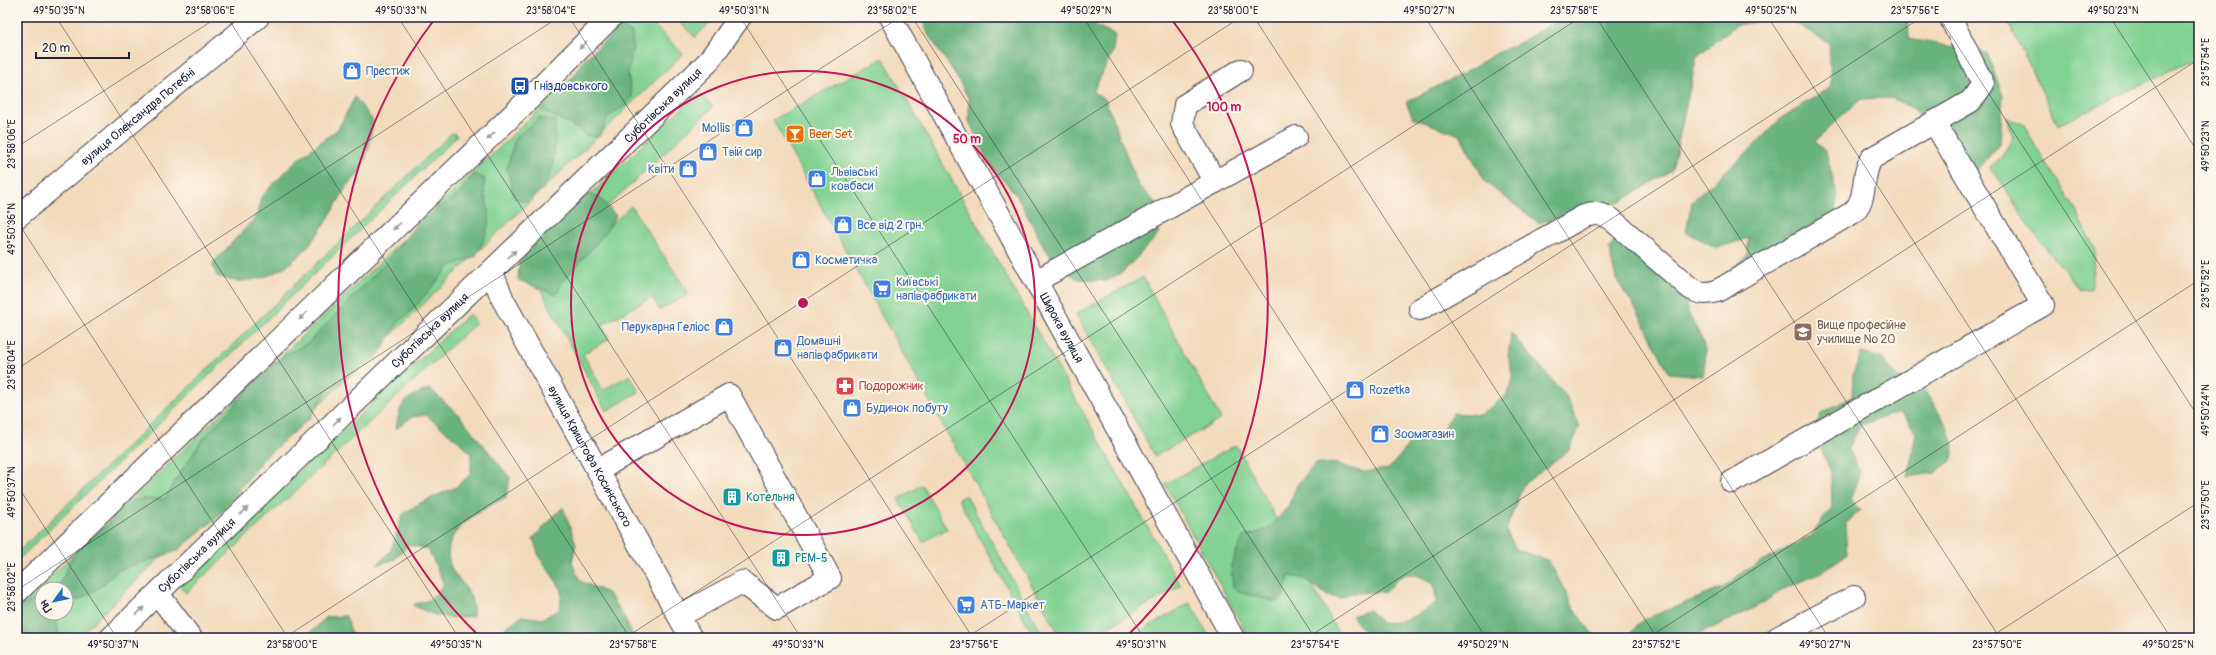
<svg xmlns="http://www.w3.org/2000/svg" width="2216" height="655" viewBox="0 0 2216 655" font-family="Pangolin,sans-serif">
  <rect width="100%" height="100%" fill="#fbf7ec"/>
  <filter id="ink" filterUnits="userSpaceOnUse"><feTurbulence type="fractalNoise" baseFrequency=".025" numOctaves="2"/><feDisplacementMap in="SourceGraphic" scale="8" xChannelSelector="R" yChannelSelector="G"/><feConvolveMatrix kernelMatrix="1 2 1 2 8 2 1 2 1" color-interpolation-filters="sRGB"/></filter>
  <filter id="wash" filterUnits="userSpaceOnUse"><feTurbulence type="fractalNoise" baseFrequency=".012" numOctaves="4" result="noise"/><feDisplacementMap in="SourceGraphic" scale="16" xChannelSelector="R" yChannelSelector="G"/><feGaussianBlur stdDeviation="0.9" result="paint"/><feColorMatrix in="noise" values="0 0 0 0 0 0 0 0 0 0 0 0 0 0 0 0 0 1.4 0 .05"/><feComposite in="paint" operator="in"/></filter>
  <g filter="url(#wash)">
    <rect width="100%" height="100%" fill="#f3daba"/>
    <g fill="#81d191" stroke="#527a66" fill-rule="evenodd">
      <path d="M636,17h10l37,37 -606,584h-60v-29zM42,589h24v24h-24z"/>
      <path d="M674,17h43l-22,20z"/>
      <path d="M2006,17h193v40l-141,68z"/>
      <path d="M883,58l298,528 -92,52h-28l-288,-518z"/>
      <path d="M699,92l14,15 -176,166 -14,-15z"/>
      <path d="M2007,116l17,9 14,26 36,55 22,45 -6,39 -10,-1 -47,-57 -42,-65 11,-11 11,-19z"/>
      <path d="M453,132l4,4 -440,425v-8z"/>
      <path d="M631,206l58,88 -29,16 -8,-13 -50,28 7,14 -26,15 20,36 27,-15 9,17 -33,19 -65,-121z"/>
      <path d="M1143,277l78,142 -66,37 -79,-142z"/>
      <path d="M469,314l8,8 -291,271 -8,-9z"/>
      <path d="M1236,445l105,193h-92l-84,-154z"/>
      <path d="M922,485l25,44 -24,13 -25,-43z"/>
      <path d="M966,495l76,139 -7,4 -77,-139z"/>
      <path d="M1190,603l20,35h-82z"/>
    </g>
    <g fill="#68b37b" stroke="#456a5b">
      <path d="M921,17h158l36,18 -2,16 -20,41 12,7 33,86 25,25 -5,25 -34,36 -17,10 -28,-2 -19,-10 -16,-22 -27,-51 -29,-34 -19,-41v-22l-17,-30 -23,-33z"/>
      <path d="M1562,17h346l1,22 78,14 16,43 -3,48 -24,27 -29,-24 -32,-37 -23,-12 -31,1 -24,21 -22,22 11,10 12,47 -5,30 -118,63 11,-19 21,-17 2,-18 -32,10 -31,-16 6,-31 60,-53 29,-30 50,-31 -2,-44 -44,-26 -49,8 -39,31 -25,114 -52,32 -81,21 -53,-40 -26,-48 -47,-17 -7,-16 60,-30 31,-19 24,-11z"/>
      <path d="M621,26l11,7 1,14 -5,27 4,23 -6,8 -18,12 -9,20 -13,-2 -15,-10 -30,-15 32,-32 11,-18z"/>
      <path d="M355,97l18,24c-3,19 -4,35 -14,52 -4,6 -10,9 -14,16 -24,43 -49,89 -104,92 -7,1 -16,-3 -24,-5l-5,-12 45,-48 4,-19 36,-37 41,-31z"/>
      <path d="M540,118l15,3c0,19 1,47 -10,63 -4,7 -13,12 -18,18l-13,-4 -7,-30 8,-30z"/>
      <path d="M474,174l11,5c-4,14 5,27 4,41 -1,13 -8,25 -13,36l-26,10 -34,40 -19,18 -19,32 -32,23 -17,8 -19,31 -47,41 -44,57 -42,35 -58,19 -20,18 -21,12 -12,-3v-8h-8l19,-42 28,-20 19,-25 19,-3h22l13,-23 25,-37 58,-63 22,-20 25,-13 70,-72 43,-52 37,-24z"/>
      <path d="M575,191l24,6 17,19 -12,18 -43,50 -4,11 -39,-15 1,-17z"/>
      <path d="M1621,232l64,49c0,8 -1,20 2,28 11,29 25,33 15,67l-33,-3 -30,-59 -23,-35 -7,-30z"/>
      <path d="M1511,333l55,63 14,30 -10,23 -47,36 -17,45 10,19 33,12 28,53 19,24h-224l-11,-10 -9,-12 17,-6 13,13c22,0 37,-8 55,-21l-4,-19c-26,-14 -28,-12 -48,9l-35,1 -9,5 -13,-2 -25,-18 -14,-2 -6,22 -7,4 -30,-8 -13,-6 -2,-23 12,-28 25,-8 20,-22 9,-22 19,-22 22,1 24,8 27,-3 30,-37h22l12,-19 27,2 26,-19 7,-17 -5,-23z"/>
      <path d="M1861,353l21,5 16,20 21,2 28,46 7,18 -2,16 -17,13 -27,4 8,-45 -16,-20 -39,13 -13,24 12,22 -9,30 10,9 -16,14 2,30 -28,20 -33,14 -30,19 -65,31h-67l21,-19 80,-32 19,-16 67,-35 21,-29 -1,-35 -17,-39 7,-20 31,-16 1,-23z"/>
      <path d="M430,389l29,26 51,63 -4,19c-24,13 -67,33 -56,67 3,12 17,21 21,34 2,5 2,12 2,18 -27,3 -36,2 -60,-11l18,-6 13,-15 -16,-35 -19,-4 -14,14 -18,6 14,-15 12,-36 17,-11 36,-16 15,-13v-20l-13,-13 -32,-26 -14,2 -16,12c4,-27 9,-32 34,-40z"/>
      <path d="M563,507l13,37 -4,18 8,19 28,12 16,24 10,21h-134l6,-11 16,-11 20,3 18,-10 2,-19 -23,-34 -6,-18z"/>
      <path d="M41,596l1,17h14l3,25h-42v-30z"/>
      <path d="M346,616l7,22h-49l23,-21z"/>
    </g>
  </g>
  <g filter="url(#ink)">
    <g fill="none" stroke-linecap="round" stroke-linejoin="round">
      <g stroke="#413e4e" stroke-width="24">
        <g id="minor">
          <path id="s1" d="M890,17l343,621"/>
          <path d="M1215,182l-33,-58 3,-19 56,-35"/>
          <path id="s2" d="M17,217l241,-200"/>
          <path id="s3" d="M492,273l11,27 188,338"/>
          <path d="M1036,281l260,-144"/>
          <path d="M1420,309l164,-93c11,-3 17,-3 27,3l79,69c10,6 17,6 27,3l135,-78c17,-14 8,-38 20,-55l99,-57 12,-17 -33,-67"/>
          <path d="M598,470l131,-75 101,183 -53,30 -35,-26 -63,34"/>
          <path d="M1732,482l311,-177 -109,-183"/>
          <path d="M17,592l514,-495 80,-80"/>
          <path d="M158,594l33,44"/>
          <path id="s4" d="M111,638l597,-576 32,-45"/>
          <path d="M1777,638l77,-41"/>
        </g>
      </g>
      <use href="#minor" stroke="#fff" stroke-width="22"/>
    </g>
    <defs><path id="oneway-solid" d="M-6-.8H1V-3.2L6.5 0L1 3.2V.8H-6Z"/></defs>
    <g fill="#9c9ca7">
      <use href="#oneway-solid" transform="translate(583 45) rotate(135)"/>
      <use href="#oneway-solid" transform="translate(491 136) rotate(136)"/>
      <use href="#oneway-solid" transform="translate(397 226) rotate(136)"/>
      <use href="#oneway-solid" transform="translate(512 254) rotate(-44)"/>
      <use href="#oneway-solid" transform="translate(303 316) rotate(136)"/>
      <use href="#oneway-solid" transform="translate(337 421) rotate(-44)"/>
      <use href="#oneway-solid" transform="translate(244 511) rotate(-44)"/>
      <use href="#oneway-solid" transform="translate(140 611) rotate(-44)"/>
    </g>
  </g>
  <path fill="none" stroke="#22223b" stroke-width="1" stroke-opacity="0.45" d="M56,17l403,621M227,17l403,621M398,17l403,621M569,17l404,621M740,17l404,621M912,17l403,621M1083,17l403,621M1254,17l403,621M1425,17l404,621M1596,17l404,621M1768,17l403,621M1939,17l260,401M2110,17l89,137M17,147l201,-130M17,221l271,417M17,369l542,-352M17,485l100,153M17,590l883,-573M284,638l957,-621M625,638l956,-621M966,638l956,-621M1307,638l892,-579M1648,638l551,-358M1989,638l210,-136"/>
  <g fill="none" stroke="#c2185b" stroke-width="2">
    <circle cx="803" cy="303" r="232"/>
    <path d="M480 637A465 465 0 0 1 434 20M1172 20A465 465 0 0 1 1126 637"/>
  </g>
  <defs>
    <g id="shop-square" transform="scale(1)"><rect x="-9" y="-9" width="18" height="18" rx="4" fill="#3f7fe0" stroke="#fbf7ec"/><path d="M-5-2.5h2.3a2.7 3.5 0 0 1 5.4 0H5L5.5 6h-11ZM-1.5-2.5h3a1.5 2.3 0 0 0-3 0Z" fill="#fff"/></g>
    <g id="bus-square" transform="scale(1)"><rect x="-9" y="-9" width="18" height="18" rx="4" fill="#1a4fb4" stroke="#fbf7ec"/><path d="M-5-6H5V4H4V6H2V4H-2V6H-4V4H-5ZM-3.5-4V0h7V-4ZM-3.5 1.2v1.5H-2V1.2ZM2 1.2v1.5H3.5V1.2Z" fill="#fff"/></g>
    <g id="bar-square" transform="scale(1)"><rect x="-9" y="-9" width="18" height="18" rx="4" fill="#e8710a" stroke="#fbf7ec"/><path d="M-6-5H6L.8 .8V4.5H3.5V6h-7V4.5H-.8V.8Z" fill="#fff"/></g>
    <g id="supermarket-square" transform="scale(1)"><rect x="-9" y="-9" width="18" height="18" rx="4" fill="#3f7fe0" stroke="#fbf7ec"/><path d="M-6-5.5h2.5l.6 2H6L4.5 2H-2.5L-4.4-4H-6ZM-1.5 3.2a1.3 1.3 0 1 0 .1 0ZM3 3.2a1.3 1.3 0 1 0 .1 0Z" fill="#fff"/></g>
    <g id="university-square" transform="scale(1)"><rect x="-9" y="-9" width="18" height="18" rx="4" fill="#8d6e63" stroke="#fbf7ec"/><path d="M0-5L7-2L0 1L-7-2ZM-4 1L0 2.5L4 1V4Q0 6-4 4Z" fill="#fff"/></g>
    <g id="pharmacy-square" transform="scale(1)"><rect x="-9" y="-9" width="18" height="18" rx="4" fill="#e0444e" stroke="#fbf7ec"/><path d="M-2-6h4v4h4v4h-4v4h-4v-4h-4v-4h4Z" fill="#fff"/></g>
    <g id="building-square" transform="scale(1)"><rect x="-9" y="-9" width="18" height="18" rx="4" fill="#0f9aa8" stroke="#fbf7ec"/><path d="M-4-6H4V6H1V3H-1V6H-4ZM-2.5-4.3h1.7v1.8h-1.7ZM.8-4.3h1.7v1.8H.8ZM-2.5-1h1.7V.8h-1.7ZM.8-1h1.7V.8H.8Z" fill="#fff"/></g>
  </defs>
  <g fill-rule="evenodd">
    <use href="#shop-square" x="352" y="71"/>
    <use href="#bus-square" x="520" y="86"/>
    <use href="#shop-square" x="744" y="128"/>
    <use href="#bar-square" x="795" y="134"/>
    <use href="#shop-square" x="708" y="152"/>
    <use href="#shop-square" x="688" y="169"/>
    <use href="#shop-square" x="817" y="179"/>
    <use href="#shop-square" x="843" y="225"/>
    <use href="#shop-square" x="801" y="260"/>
    <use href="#supermarket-square" x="882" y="289"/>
    <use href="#shop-square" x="724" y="327"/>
    <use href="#university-square" x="1803" y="332"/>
    <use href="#shop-square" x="783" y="348"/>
    <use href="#pharmacy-square" x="845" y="386"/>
    <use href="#shop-square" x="1355" y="390"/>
    <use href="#shop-square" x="852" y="408"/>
    <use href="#shop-square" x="1380" y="434"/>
    <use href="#building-square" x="732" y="497"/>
    <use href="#building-square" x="781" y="558"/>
    <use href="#supermarket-square" x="966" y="605"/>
  </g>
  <g text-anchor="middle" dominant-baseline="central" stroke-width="4" stroke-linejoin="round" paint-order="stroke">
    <g font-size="12" fill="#366cbe" stroke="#fbf7ec" text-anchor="start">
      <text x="366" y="71">Престиж</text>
      <text x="730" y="128" text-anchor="end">Mollis</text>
      <text x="722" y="152">Твій сир</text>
      <text x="674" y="169" text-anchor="end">Квіти</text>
      <text x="831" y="172">Львівські<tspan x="831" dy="14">ковбаси</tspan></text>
      <text x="857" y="225">Все від 2 грн.</text>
      <text x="815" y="260">Косметичка</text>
      <text x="896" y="282">Київські<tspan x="896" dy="14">напівфабрикати</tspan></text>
      <text x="710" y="327" text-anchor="end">Перукарня Геліос</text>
      <text x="797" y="341">Домашні<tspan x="797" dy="14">напівфабрикати</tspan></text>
      <text x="1369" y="390">Rozetka</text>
      <text x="866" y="408">Будинок побуту</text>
      <text x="1394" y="434">Зоомагазин</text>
      <text x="980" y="605">АТБ-Маркет</text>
    </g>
    <g font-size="12" fill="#164399" stroke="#fbf7ec" text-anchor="start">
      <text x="534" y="86">Гніздовського</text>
    </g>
    <g font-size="12" fill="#22223b" stroke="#fbf7ec">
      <text stroke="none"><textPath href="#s4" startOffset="767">Суботівська вулиця</textPath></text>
      <text stroke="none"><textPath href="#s2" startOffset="157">вулиця Олександра Потебні</textPath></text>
      <text stroke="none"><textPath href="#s1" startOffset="355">Широка вулиця</textPath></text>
      <text stroke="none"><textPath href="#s4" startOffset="443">Суботівська вулиця</textPath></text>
      <text stroke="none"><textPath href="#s3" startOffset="208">вулиця Криштофа Косинського</textPath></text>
      <text stroke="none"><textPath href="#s4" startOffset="119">Суботівська вулиця</textPath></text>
    </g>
    <g font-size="12" fill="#c56008" stroke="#fbf7ec" text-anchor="start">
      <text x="809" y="134">Beer Set</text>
    </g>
    <g font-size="12" fill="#785e54" stroke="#fbf7ec" text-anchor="start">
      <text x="1817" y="325">Вище професійне<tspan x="1817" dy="14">училище № 20</tspan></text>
    </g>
    <g font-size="12" fill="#be3a42" stroke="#fbf7ec" text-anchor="start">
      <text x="859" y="386">Подорожник</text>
    </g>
    <g font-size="12" fill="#0d838f" stroke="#fbf7ec" text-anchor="start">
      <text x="746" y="497">Котельня</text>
      <text x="795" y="558">РЕМ-5</text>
    </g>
  </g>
  <circle cx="803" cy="303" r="6" fill="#c2185b" stroke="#fbf7ec" stroke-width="2"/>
  <g font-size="12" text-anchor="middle" font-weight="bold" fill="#c2185b" stroke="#fbf7ec" stroke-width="4" stroke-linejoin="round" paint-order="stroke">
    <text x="1224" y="111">100 m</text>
    <text x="967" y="143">50 m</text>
  </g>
  <rect width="2216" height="655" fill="none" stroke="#fbf7ec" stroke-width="44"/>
  <g transform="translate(54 601) rotate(237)"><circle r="19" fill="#fbf7ec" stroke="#a4a2a5"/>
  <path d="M0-3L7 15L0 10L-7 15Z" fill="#1f6fb2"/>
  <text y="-6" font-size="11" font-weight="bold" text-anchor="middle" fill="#22223b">Пн</text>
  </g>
  <path d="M36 52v6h93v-6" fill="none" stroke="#22223b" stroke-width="2"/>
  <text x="42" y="52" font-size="12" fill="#22223b" stroke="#fbf7ec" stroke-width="3" paint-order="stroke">20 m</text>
  <rect x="22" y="22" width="2172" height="611" fill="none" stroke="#22223b" stroke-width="1.5"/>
  <g font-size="10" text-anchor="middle" fill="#22223b">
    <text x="59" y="14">49°50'35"N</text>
    <text x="210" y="14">23°58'06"E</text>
    <text x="401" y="14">49°50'33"N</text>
    <text x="551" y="14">23°58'04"E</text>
    <text x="744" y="14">49°50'31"N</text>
    <text x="892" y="14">23°58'02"E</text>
    <text x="1086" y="14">49°50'29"N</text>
    <text x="1233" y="14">23°58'00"E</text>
    <text x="1429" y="14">49°50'27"N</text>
    <text x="1574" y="14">23°57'58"E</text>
    <text x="1771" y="14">49°50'25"N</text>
    <text x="1915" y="14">23°57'56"E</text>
    <text x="2113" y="14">49°50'23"N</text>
    <text transform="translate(2205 62) rotate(-90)" y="4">23°57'54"E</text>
    <text transform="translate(11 144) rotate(-90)" y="4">23°58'06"E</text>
    <text transform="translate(2205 146) rotate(-90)" y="4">49°50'23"N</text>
    <text transform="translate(11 229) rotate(-90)" y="4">49°50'36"N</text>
    <text transform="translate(2205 284) rotate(-90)" y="4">23°57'52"E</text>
    <text transform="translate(11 365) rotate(-90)" y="4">23°58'04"E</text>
    <text transform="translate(2205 410) rotate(-90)" y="4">49°50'24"N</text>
    <text transform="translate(11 492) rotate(-90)" y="4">49°50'37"N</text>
    <text transform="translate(2205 505) rotate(-90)" y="4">23°57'50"E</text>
    <text transform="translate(11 587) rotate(-90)" y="4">23°58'02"E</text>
    <text x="113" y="648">49°50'37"N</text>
    <text x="292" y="648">23°58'00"E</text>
    <text x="456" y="648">49°50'35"N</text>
    <text x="633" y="648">23°57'58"E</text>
    <text x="798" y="648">49°50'33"N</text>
    <text x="974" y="648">23°57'56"E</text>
    <text x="1141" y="648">49°50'31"N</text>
    <text x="1315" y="648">23°57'54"E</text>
    <text x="1483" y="648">49°50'29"N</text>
    <text x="1656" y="648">23°57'52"E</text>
    <text x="1825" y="648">49°50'27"N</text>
    <text x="1997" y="648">23°57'50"E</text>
    <text x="2168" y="648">49°50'25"N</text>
  </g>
</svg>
